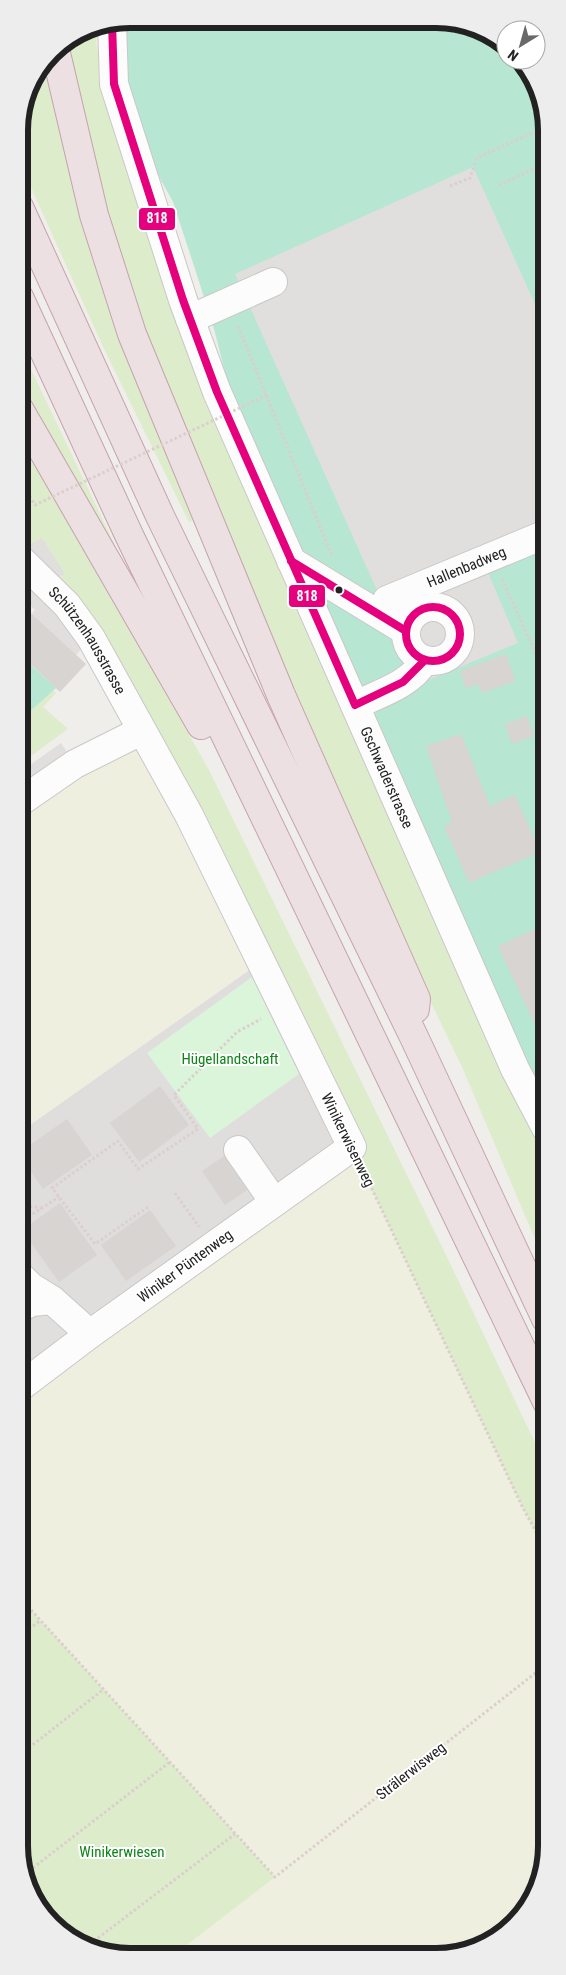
<svg xmlns="http://www.w3.org/2000/svg" width="566" height="1975" viewBox="0 0 566 1975" font-family="'Roboto Condensed',sans-serif">
  <rect width="100%" height="100%" fill="#f0eeeb"/>
  <path fill="#dfdedc" d="M262,961l90,186 -262,187 -70,-58v-144z"/>
  <g fill="#efefdf">
    <path d="M141,731l121,230 -242,171v-330z"/>
    <path d="M352,1147l170,359 25,46v300l-27,66 -62,36h-283l100,-77 -254,-278 -1,-212z"/>
  </g>
  <g fill="#ddeccb">
    <path d="M98,25l-2,18 8,38 433,1054 9,14v116l-84,-198 -89,-185 -214,-507 -44,-129 -50,-204 23,-15z"/>
    <path d="M45,60l28,125 37,123 84,212 -5,2 -84,-171 -86,-190v-38l8,-36z"/>
    <path d="M19,344l104,218 -3,1 -101,-181z"/>
    <path d="M19,434l190,336 239,489 99,209v84l-25,-46 -170,-359 -211,-416 -122,-173z"/>
    <path d="M20,660l36,33 -13,14 25,22 -48,35z"/>
    <path d="M21,1599l254,278 -100,77h-67l-57,-30 -30,-57z"/>
  </g>
  <path fill="#daf5da" d="M252,977l47,97 -89,64 -63,-85z"/>
  <g fill="#b7e6d2">
    <path d="M130,19l328,2 48,26v13h13l26,48 1,999 -311,-696 -21,-82 -19,-60 -22,-67 -22,-40 -22,-72 -5,-35 -17,-32z"/>
    <path d="M31,665l25,23 -36,32v-45z"/>
  </g>
  <g fill="#e0dfde">
    <path d="M473,167l72,159 1,208 -63,27 35,82 -99,41 -184,-410z"/>
    <path d="M42,538l23,36 -11,5 -33,-30z"/>
    <path d="M19,558l72,80 -15,17 -44,-41 3,-4 -16,-15z"/>
    <path d="M61,743l14,21 -55,38v-30z"/>
    <path d="M20,1236l31,40 -11,9 -20,-18z"/>
    <path d="M25,1296l46,41 -51,39v-76z"/>
  </g>
  <g fill="#d7d4d2">
    <path d="M19,602l67,62 -26,28 -40,-38z"/>
    <path d="M506,654l9,27 -33,12 -4,-9 -12,4 -6,-17z"/>
    <path d="M527,716l7,20 -22,8 -7,-20z"/>
    <path d="M461,734l29,72 25,-11 25,57 -71,31 -25,-57 8,-4 -26,-76z"/>
    <path d="M546,924v124l-48,-102z"/>
    <path d="M160,1086l29,39 -50,37 -29,-39z"/>
    <path d="M67,1119l25,36 -49,34 -23,-33v-4z"/>
    <path d="M224,1156l23,34 -22,15 -23,-34z"/>
    <path d="M60,1203l37,52 -38,27 -37,-52z"/>
    <path d="M150,1210l26,36 -50,35 -25,-36z"/>
  </g>
  <g fill="none" stroke-linecap="round" stroke-linejoin="round">
    <g stroke="#c9c8c7" stroke-width="30">
      <g id="minor">
        <path id="s1" d="M112,22l2,62 69,216 34,92 298,677 31,59"/>
        <path d="M190,319l83,-37"/>
        <path id="s2" d="M19,558l48,47 24,33 98,177 163,332 -262,187 -70,53"/>
        <path d="M291,561l110,67"/>
        <path id="s3" d="M387,600l159,-66"/>
        <circle cx="433" cy="634" r="27"/>
        <path d="M355,705c26,-12 55,-20 70,-45"/>
        <path d="M20,802l55,-38 66,-33"/>
        <path d="M238,1150l36,52"/>
        <path d="M20,1276l11,11 21,13 38,34"/>
        <path d="M20,1308l12,-6 20,-2"/>
      </g>
    </g>
    <g stroke="#c5a2ac" stroke-width="30">
      <g id="highway">
        <path d="M55,49l39,166 38,119 149,361 135,304 -1,10"/>
        <path d="M19,207l141,309 254,521 132,282"/>
        <path d="M19,297l110,238 418,867"/>
        <path d="M19,409l182,316"/>
      </g>
    </g>
    <g stroke="#dccecd" stroke-width="3" stroke-dasharray="2.5 2.5" stroke-linecap="butt">
      <path d="M499,185l46,-21"/>
      <path d="M450,186l20,-8 7,-20 68,-31"/>
      <path d="M238,326l94,230"/>
      <path d="M502,579l44,97"/>
      <path d="M363,1170l159,336 25,46"/>
      <path d="M175,1193l24,34"/>
      <path d="M20,1205l22,3"/>
      <path d="M148,1207l-53,37 -43,-56 66,-47 20,28 60,-40 -24,-34 63,-63 24,-13"/>
      <path d="M20,1222l39,-25"/>
      <path d="M21,1599l254,278 272,-213"/>
      <path d="M21,1635l20,-15"/>
      <path d="M21,1754l83,-65"/>
      <path d="M25,1874l145,-112"/>
      <path d="M90,1944l145,-110"/>
    </g>
    <use href="#minor" stroke="#fdfcfc" stroke-width="28"/>
    <use href="#highway" stroke="#ece0e2" stroke-width="28"/>
    <path stroke="#dccecd" stroke-width="3" stroke-dasharray="2.5 2.5" stroke-linecap="butt" d="M19,479l16,26 232,-110"/>
    <g stroke="#fff" stroke-width="11">
      <g id="bus-1">
        <path d="M112,22l2,62 69,216 34,92 138,313 48,-23 22,-22"/>
        <path d="M291,561l115,70"/>
        <circle cx="433" cy="634" r="27"/>
      </g>
    </g>
    <use href="#bus-1" stroke="#e5007d" stroke-width="8"/>
  </g>
  <circle fill="#222" stroke="#fff" stroke-width="2" cx="339" cy="590" r="4.5"/>
  <g text-anchor="middle" dominant-baseline="central" stroke-width="4" stroke-linejoin="round" paint-order="stroke">
    <g font-size="15" fill="#222" stroke="#fff">
      <text stroke="none"><textPath href="#s3" startOffset="86">Hallenbadweg</textPath></text>
      <text stroke="none"><textPath href="#s2" startOffset="108">Schützenhausstrasse</textPath></text>
      <text stroke="none"><textPath href="#s1" startOffset="808">Gschwaderstrasse</textPath></text>
      <text transform="translate(348 1140) rotate(64)">Winikerwisenweg</text>
      <text transform="translate(185 1266) rotate(-36)">Winiker Püntenweg</text>
      <text transform="translate(411 1771) rotate(-38)">Strälerwisweg</text>
    </g>
    <g font-size="15" fill="#0c8416" stroke="#fff">
      <text x="230" y="1059">Hügellandschaft</text>
      <text x="122" y="1852">Winikerwiesen</text>
    </g>
  </g>
  <path d="M0 0H566V1975H0ZM130 28H436A102 102 0 0 1 538 130V1846A102 102 0 0 1 436 1948H130A102 102 0 0 1 28 1846V130A102 102 0 0 1 130 28Z" fill="#ededed" fill-rule="evenodd"/>
  <path fill="none" stroke="#222" stroke-width="6" d="M130 28H436A102 102 0 0 1 538 130V1846A102 102 0 0 1 436 1948H130A102 102 0 0 1 28 1846V130A102 102 0 0 1 130 28Z"/>
  <g stroke="#fff" stroke-width="2">
    <rect x="138" y="207" width="38" height="24" rx="5" fill="#e5007d"/>
    <rect x="288" y="584" width="38" height="24" rx="5" fill="#e5007d"/>
  </g>
  <g font-size="14" text-anchor="middle" font-weight="bold" fill="#fff">
    <text x="157" y="223">818</text>
    <text x="307" y="601">818</text>
  </g>
  <g transform="translate(521 45) rotate(217)"><circle r="24" fill="#ffffff" stroke="#a7a7a7"/>
  <path d="M0-4L9 19L0 12L-9 19Z" fill="#6a6968"/>
  <text y="-8" font-size="14" font-weight="bold" text-anchor="middle" fill="#222222">N</text>
  </g>
</svg>
